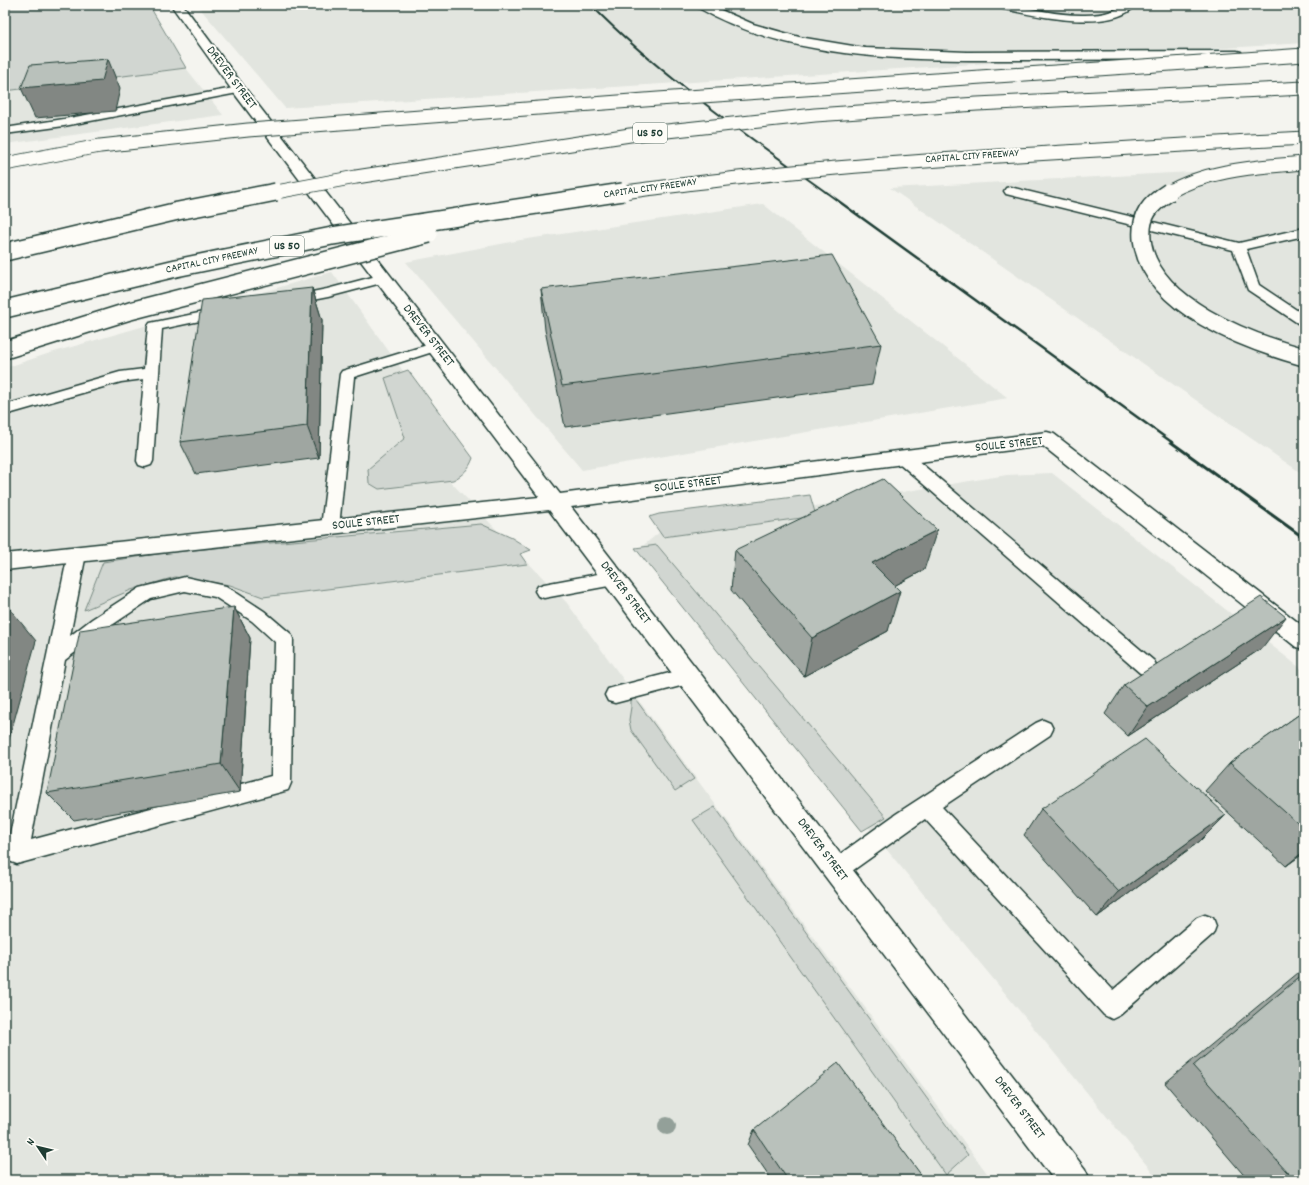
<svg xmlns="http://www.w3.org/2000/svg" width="1309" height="1185" viewBox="0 0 1309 1185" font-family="Dekko,sans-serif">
  <rect width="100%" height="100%" fill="#f4f4ef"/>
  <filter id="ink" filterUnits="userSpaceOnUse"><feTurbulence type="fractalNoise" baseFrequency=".025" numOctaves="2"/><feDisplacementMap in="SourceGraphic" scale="8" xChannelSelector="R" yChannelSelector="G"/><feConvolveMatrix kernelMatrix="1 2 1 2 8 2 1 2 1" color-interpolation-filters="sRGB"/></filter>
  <g filter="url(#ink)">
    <g fill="#e2e5df">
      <path d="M197,5h1107v38l-1019,65z"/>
      <path d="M186,68l37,47 -218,29v-53z"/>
      <path d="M1304,166v309l-414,-287z"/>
      <path d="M763,204l245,194 -426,72 -176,-208 115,-22z"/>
      <path d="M332,272l114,159 -2,44 123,128 425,577h-987v-812l42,-14z"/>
      <path d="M1052,473l252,198v509h-145l-520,-631 22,-18 346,-56z"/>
    </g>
    <g fill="#d1d6d1" stroke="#788a82">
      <path d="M5,5h144l37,63 -181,23z"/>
      <path d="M408,370l65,88c-4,11 -10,17 -20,22l-74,9 -10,-6 -1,-14 37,-31 -20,-60z"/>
      <path d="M810,495l6,21 -153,21 -14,-20 10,-3z"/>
      <path d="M481,524l31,14 19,12 -11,4 7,10 -264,33 -33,-12 -55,-8 -44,13 -47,20 19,-48 68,-10z"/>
      <path d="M657,545l229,272 -24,14 -227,-283z"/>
      <path d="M631,693l63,86 -19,12 -44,-61 -2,-10 2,-13z"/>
      <path d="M715,807l253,348 -22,20 -253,-355z"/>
    </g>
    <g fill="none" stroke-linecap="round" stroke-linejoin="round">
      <g stroke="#1f3d34" stroke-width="3">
        <g id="lane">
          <path d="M995,5c30,0 59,11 90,10 9,0 18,-1 27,-4 12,-4 10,-6 24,-6 -25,29 -104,10 -136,3z"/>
          <path d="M239,87l5,3 -1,2 -179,34 -59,8v-6l59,-9z"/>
          <path d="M1010,187l229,56 65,-15v8l-58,13 13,36 45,30v10l-5,-1 -51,-34 -15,-40 -227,-56 -2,-3 2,-3z"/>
          <path d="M384,274l5,1 2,3 -2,3 -61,16 -36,7 -5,-1 -2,-3 2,-3 40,-8z"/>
          <path d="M223,308l5,1 2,3 -2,3 -66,14 -9,132 -2,4 -6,2 -6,-2 -2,-4 7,-82 -23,3 -116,33v-10l115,-33 24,-3 4,-43 2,-3z"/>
          <path d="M437,342l5,1 2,3 -2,3 -88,28 -15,150 -3,4 -6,2 -6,-2 -3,-4 19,-153 2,-3z"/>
          <path d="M904,452l6,2 244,207 3,6 -3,6 -7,2 -7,-2 -242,-211 -2,-4 2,-4z"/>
          <path d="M77,547l6,2 3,5 -16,82 22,-17 48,-31 45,-11 41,9 38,25 27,23 2,5 -2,144 -3,7 -7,2 -264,72 -8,-3 -3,-7 62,-300 3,-5zM185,591l30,6 37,24 23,21 -4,134 -240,64 34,-180 41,-31 45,-30z"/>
          <path d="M614,571l6,2 3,5 -3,5 -6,2 -70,13 -6,-2 -3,-5 3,-5 6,-2z"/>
          <path d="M689,668l7,2 3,6 -3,6 -81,21 -7,-2 -3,-6 3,-6 7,-2z"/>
          <path d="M1043,720l7,3 3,6 -3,6 -108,72 171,183 84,-72 8,-3 8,3 3,8 -3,8 -93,81 -8,4 -8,-4 -179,-196 -80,57 -8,3 -8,-3 -3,-7 3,-7 67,-48 140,-91z"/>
        </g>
      </g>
      <g stroke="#1f3d34" stroke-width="3">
        <path id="street" d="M171,5h12l61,82 316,407 487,-62 7,2 250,193v22l-8,-2 -253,-201 -472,61 514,662 5,11h-36l-505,-670 -544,60v-16l534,-57 -305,-404z"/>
      </g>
      <g stroke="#1f3d34" stroke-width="3">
        <path id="highway" d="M695,5h14l44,19 46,13 66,11 102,4 270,-1 4,1 2,3 -2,3 -4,1c-71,0 -141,1 -212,1 -108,0 -231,3 -328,-53z"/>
      </g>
      <use href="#lane" fill="#fdfcf7" fill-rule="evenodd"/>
      <use href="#street" fill="#fdfcf7" fill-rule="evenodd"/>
      <use href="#highway" fill="#fdfcf7" fill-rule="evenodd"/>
      <path stroke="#1f3d34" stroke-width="2" d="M591,5c71,72 154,129 236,188"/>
      <path stroke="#1f3d34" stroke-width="2.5" d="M826,192l347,251"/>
      <path stroke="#1f3d34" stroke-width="3" d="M1171,442l133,96"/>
      <g stroke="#1f3d34" stroke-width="15" stroke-linecap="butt">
        <g id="highway-bridge-far1">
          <path d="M5,164l95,-18 148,-16 410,-31 646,-44"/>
          <path d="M271,193l85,-16 274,-42 185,-20 162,-11 327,-16"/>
          <path d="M615,193c74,-9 147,-19 221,-25 156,-13 312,-21 468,-30"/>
          <path d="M1167,193c40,-24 92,-26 137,-30"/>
        </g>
      </g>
      <g stroke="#1f3d34" stroke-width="20" stroke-linecap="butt">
        <g id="highway-bridge">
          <path d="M1169,192c-19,12 -29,23 -27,47 7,67 107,103 162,118"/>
          <path d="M5,252l173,-41 98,-19"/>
          <path d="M5,309l171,-41 156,-32 291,-44"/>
          <path d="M5,350l125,-39 299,-77"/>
        </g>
      </g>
      <use href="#highway-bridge-far1" stroke="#fdfcf7" stroke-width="13"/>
      <use href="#highway-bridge" stroke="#fdfcf7" stroke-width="17"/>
    </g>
    <circle fill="#93a099" cx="667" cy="1126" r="9"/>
    <g fill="#9fa6a1" stroke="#1f3d34">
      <path d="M312,288l10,32 -3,138 -123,16 -16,-32z"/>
      <path d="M541,289l340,55 -9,41 -307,42 -20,-97z"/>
      <path d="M735,550l189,20 -30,16 -6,45 -84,45 -73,-86z"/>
      <path d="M234,607l16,31 -10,154 -166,28 -27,-27z"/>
      <path d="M1262,648l-134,88 -23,-22 19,-29z"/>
      <path d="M1304,711v142l-18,13 -81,-75 25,-28z"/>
      <path d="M1041,809l185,6 -26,26 -103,76 -73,-82z"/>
      <path d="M1304,968v212h-56l-83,-97z"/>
      <path d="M754,1130l171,50h-153l-24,-35z"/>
    </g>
    <g fill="#828783" stroke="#1f3d34">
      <path d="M108,59l12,30 -5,22 -80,7 -14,-30z"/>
      <path d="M312,288l10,32 -3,138 -12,-32z"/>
      <path d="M937,530l-13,40 -62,33 10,-40z"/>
      <path d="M900,591l-12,40 -84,45 8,-38z"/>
      <path d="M5,603l31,38 -31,113z"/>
      <path d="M234,607l16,31 -10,154 -19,-28z"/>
      <path d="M1286,617l-24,31 -134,88 20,-29z"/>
      <path d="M1226,815l-26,26 -103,76 22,-25z"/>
      <path d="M1304,851v2l-18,13z"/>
    </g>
    <g fill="#b9c1bb" stroke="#1f3d34">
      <path d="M108,59l-6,22 -81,7 9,-23z"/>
      <path d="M832,255l49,89 -319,42 -21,-97z"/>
      <path d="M312,288l-5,138 -127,16 22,-142z"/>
      <path d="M883,479l54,51 -65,33 28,28 -88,47 -77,-88z"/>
      <path d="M1261,597l25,20 -138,90 -24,-22z"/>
      <path d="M234,607l-13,157 -174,29 33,-163z"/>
      <path d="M1304,711v118l-74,-66z"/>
      <path d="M1145,739l81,76 -107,77 -78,-83z"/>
      <path d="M1304,973v202l-5,5h-5l-101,-114z"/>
      <path d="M838,1063l87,117h-137l-34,-50z"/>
    </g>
  </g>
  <g text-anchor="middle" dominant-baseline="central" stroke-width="4" stroke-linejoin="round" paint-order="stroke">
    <g font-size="11" fill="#1f3d34" stroke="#fdfcf7">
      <text transform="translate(972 157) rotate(-4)">CAPITAL CITY FREEWAY</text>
      <text transform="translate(650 189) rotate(-8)">CAPITAL CITY FREEWAY</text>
      <text transform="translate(212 261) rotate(-12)">CAPITAL CITY FREEWAY</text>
    </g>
    <g fill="#fdfcf7" stroke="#62766e" stroke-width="1">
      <rect x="633" y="123" width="34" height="20" rx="3"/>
      <rect x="270" y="236" width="34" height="20" rx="3"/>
    </g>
    <g font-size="12" font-weight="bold" fill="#1f3d34">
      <text x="650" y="133">US 50</text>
      <text x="287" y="246">US 50</text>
    </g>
    <g font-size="13" fill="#1f3d34" stroke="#fdfcf7">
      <text transform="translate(231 78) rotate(53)">DREVER STREET</text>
      <text transform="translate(428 336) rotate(52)">DREVER STREET</text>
      <text transform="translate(1009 445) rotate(-6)">SOULE STREET</text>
      <text transform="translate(688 485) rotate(-7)">SOULE STREET</text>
      <text transform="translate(366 523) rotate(-6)">SOULE STREET</text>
      <text transform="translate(625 593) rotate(53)">DREVER STREET</text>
      <text transform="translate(822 850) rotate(53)">DREVER STREET</text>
      <text transform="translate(1019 1108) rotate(53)">DREVER STREET</text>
    </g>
  </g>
  <rect width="1309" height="1185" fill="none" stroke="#fdfcf7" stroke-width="20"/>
  <rect x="10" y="10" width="1289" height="1165" fill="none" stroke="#1f3d34" stroke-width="1.5" filter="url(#ink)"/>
  <g transform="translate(38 1147) rotate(305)" stroke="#fdfcf7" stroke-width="3" paint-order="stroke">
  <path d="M0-3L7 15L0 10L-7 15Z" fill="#1f3d34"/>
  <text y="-6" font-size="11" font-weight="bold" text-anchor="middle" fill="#1f3d34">N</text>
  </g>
</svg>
